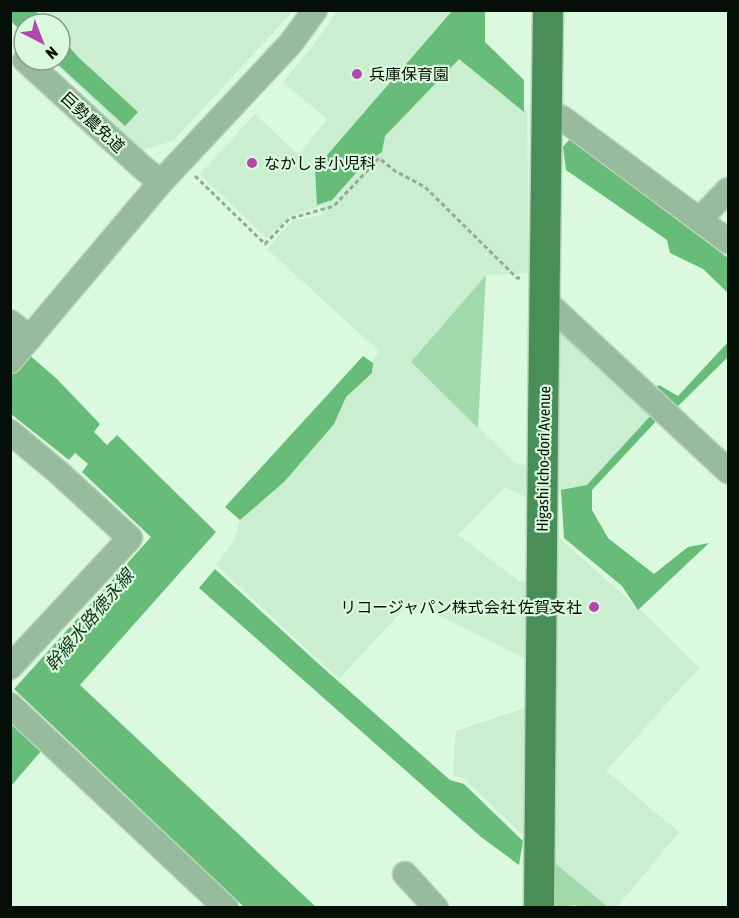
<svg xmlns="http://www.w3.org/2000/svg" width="739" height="918" viewBox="0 0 739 918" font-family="'Asap Condensed','Noto Sans JP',sans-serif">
  <rect width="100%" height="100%" fill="#dbf9df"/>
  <g fill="#caeecf">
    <path d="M10,11h283l-120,130 -31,9 -90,-90h8v-36h-36z"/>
    <path d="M337,11h123l-2,40 69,60 2,162 -43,2 -75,87 104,101 15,3 -1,33 -24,-12 -47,48 61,46h9l-1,79 -116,-59 -72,78 -123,-114 18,-24 6,-21 140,-168 -113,-103 25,-28 30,-6 2,-10 -34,11 -24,22 -66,-64 55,-60 39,37 6,3 27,-35 -44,-37 32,-39z"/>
    <path d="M559,320l101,93 -77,81h-26z"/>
    <path d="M557,536l88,78 54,54 -93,103 73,61 -62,75h-9l-57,-47z"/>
    <path d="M531,706l-5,132 -62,-59 -11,-4 3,-44z"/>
  </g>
  <g fill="#a1d9aa">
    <path d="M486,275l-8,153 -67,-66z"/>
    <path d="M551,860l57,47h-29l-3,-2 -13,2 -15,1z"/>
  </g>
  <g fill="#68bc79">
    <path d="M453,10l32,1v31l39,38v32l-65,-53 -74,77 -3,16 -17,11 -33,37 -15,5 -2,-36z"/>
    <path d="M10,11h25l14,13h-25v10l-13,-13z"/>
    <path d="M60,36l18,21 60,55 -13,14 -72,-66h7z"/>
    <path d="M570,139l158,119v35l-25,-24 -33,-16 -3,-13 -101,-70 -3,-23z"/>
    <path d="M11,339l46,40 43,45 -6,8 13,13 10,-10 99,97 -136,153 236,222h-72l-230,-218 137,-152 -69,-65 6,-8 -13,-11 -6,7 -58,-46z"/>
    <path d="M728,342v15l-53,52 -22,-19 6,-5 19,11z"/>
    <path d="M363,356l10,7 -1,10 -26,24 -12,27 -50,58 -44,38 -15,-13z"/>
    <path d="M654,412l5,6 -67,72v20l16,28 46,36 34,-27 21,-4 -71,67 -16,-24 -58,-48 -3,-48 26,-5z"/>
    <path d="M215,569l106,97 129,114 14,4 59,57 -4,24 -38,-28 -282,-249z"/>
    <path d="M11,721l31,29 -31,36z"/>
  </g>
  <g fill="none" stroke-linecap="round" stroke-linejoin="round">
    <g stroke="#b9d4bc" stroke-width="27">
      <g id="minor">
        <path d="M25,60l118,108 18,14"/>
        <path d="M548,111l14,7 166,123"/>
        <path d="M700,219l28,-29"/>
        <path d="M544,300l184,171"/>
        <path d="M10,322l20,16"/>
        <path d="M10,361l151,-179 130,-139 24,-33"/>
        <path d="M10,432l48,40 72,66 -120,129"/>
        <path d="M10,705l216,203"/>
        <path d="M405,874l31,34"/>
      </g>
    </g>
    <g stroke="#b9d4bc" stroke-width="33">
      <path id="major" d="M539,908l4,-483 5,-415"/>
    </g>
    <path stroke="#94ab97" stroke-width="3" stroke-dasharray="4.5 3" stroke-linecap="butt" d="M195,176l70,68 24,-25 45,-13 45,-48 16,13 30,16 92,91h5"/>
    <use href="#minor" stroke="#98bb9d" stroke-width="24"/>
    <use href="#major" stroke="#498d57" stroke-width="30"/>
  </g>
  <g fill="#b049ac" stroke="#dbf9df" stroke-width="2">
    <circle cx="357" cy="74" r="6"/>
    <circle cx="252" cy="163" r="6"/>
    <circle cx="594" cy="607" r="6"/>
  </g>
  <g text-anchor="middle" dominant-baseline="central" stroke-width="4.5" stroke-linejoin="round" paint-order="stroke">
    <g font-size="16" fill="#060f07" stroke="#dbf9df" text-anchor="start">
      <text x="369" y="74">兵庫保育園</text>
      <text x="264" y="163">なかしま小児科</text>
      <text x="582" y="607" text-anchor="end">リコージャパン株式会社 佐賀支社</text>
    </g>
    <g font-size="16" fill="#060f07" stroke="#dbf9df">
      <text transform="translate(93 122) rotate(43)">巨勢農免道</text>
      <text transform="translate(543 459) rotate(-89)">Higashi Icho-dori Avenue</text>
    </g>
    <g font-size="18" font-style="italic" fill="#13361b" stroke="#dbf9df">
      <text transform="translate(89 620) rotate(-50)">幹線水路徳永線</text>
    </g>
  </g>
  <rect width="739" height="918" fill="none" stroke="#060f07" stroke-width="24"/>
  <g transform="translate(42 42) rotate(138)"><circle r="28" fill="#dbf9df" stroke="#869b89" stroke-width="1.5"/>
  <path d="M0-4.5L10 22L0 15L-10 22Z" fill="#b049ac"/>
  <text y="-9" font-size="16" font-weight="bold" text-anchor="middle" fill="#060f07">N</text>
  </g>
</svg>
